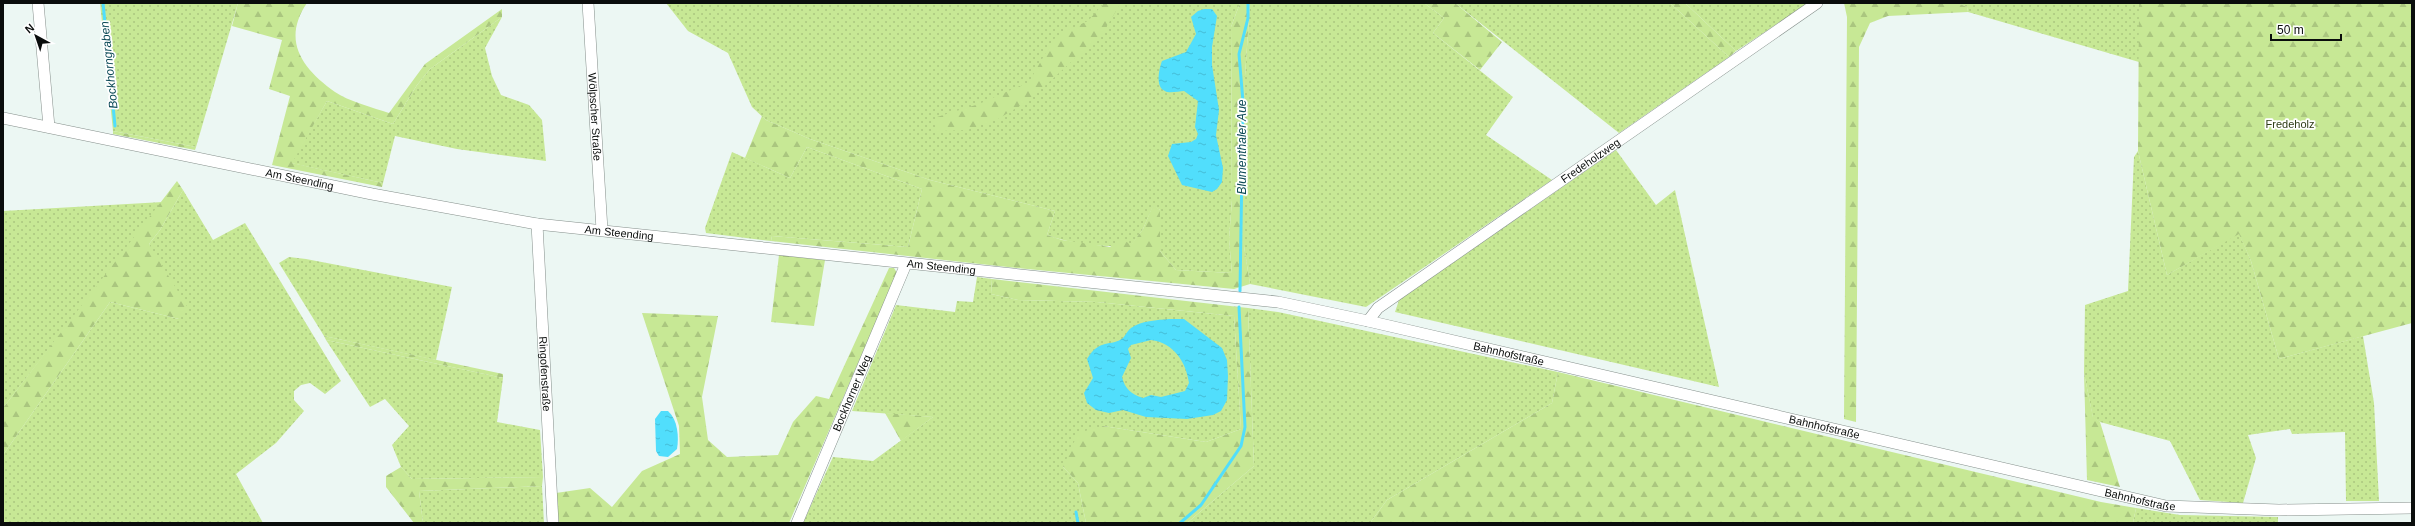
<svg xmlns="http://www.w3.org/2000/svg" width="2415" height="526" viewBox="0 0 2415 526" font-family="Helvetica,sans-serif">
  <defs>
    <pattern id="grass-dots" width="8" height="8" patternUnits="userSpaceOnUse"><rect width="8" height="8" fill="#c7e895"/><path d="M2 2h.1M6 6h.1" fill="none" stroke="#aac67f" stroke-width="1.8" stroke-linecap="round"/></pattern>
    <pattern id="forest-firs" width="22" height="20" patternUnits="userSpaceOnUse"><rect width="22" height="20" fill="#c7e895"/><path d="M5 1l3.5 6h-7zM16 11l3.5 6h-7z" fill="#aac67f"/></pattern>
    <pattern id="water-ripples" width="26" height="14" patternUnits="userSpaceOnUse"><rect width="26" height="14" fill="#51defc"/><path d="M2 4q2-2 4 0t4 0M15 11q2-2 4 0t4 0" fill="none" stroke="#45bdd7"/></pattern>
  </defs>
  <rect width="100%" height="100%" fill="#ecf7f3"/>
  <g fill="url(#grass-dots)">
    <path d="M100,3h138l-42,144 -83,-16z"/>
    <path d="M666,3h574l-9,24 1,173 -3,39 3,34 -56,-3 -16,-19v-41l-7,-4 -10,23 -12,17c-29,1 -57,-1 -84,-11l8,-24 -125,-31 -120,-41 -44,-19 -14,-13 -24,-54 -40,-22z"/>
    <path d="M1250,3h174l20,15 -11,15 80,64 -27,38 66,45 -186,127 -116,-23 -6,-38v-46l1,-124z"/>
    <path d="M1455,3h215l59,54 -110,76z"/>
    <path d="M1685,3h124l-73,48z"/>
    <path d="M1958,3h181v59l-171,-50 -1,-5z"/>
    <path d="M502,17l-17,31 7,28 9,19 28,10 13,15 4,41 -89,-12 -62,-13 -12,47 -92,-20 36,-62 66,23 24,-39 13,-16z"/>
    <path d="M807,147l115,42 -14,58 -136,-11 -1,5 -65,-8 -1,-5 27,-76 58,26z"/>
    <path d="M1616,150l40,55 19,-15 44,197 -324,-75 4,-12z"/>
    <path d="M2138,151l29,124 72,-42 12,28 28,98 84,-23 11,67 5,98h-33l-1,-69 -53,2 -2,-5 -42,6 8,23 -13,45 -43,-3 -30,-59 -70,-19 -7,-4 -9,-45 1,-68 43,-14 6,-134z"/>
    <path d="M183,190l30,50 32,-17 96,158 -16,13 -15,-11 -9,2 -7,6v9l10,11 -28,32 -40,31 27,49h-260v-68l107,-153 69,17 -30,-75 11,-14z"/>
    <path d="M163,202l-160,206v-197z"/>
    <path d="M289,257l17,2 146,28 -16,73 -112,-24 -45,-73z"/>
    <path d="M977,277l15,2 -1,15 27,6 79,2 137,14 7,113 -35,13 -103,-16 -40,41 15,16 8,40h-283l30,-66 40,4 60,-44 -81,-6 44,-106 59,7 2,-11 16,1z"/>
    <path d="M1248,308l30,4 280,60 -6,31 -165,97 -17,23h-183l67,-57z"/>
    <path d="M326,340l177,38 -6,44 43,8 3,47 -131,2 -11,-12 -9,-22 17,-19 -24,-27 -15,8z"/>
    <path d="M542,486l2,37h-121l-4,-32z"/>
    <path d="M2136,508l44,7 98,2v6h-145z"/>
  </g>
  <g fill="url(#forest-firs)">
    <path d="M238,3h69c-26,38 -4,66 28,89 13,9 39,16 54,21l36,-49 77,-55v8l-72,52 -13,16 -24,39 -66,-23 -35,62 91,20 -1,4 -110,-22 18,-69 -21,-7 13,-49 -50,-14z"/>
    <path d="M1104,3h17l-19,31 -74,67 -30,18 -31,11 -30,1 -3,-8 3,-6 42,-13 50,-22 24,-42 10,-8 25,-11z"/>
    <path d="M1240,3h10l-5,73 -1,124v46l6,38 -16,5 -217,-21 -246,-27 1,-5 136,11 14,-58 -115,-42 -17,31 -45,-20 17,-42 4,4 44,19 120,41 125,31 -8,24 15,5 48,7 11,-9 10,7 12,-16 10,-24 7,5v41l16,19 56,3 -3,-34 3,-39 -1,-173z"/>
    <path d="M1424,3h31l47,39 -22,28 -47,-37 11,-15z"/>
    <path d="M1670,3h15l51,48 -7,6z"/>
    <path d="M1844,3h114l9,4 1,5 -80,4 -18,7 -11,24 -3,375 -12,-3 3,-402z"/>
    <path d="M2139,3h273v320l-133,36 -28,-98 -12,-27 -72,41 -29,-124z"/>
    <path d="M113,131l5,1 78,15 -1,3 -82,-16z"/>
    <path d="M177,181l6,9 -23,40 -11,14 39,64 -9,11 -69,-17 -107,153v-47z"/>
    <path d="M779,255l46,5 -11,66 -43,-4z"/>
    <path d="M889,268h5l3,5 -108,250h-231l-2,-30 34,-5 22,19 30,-36 38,-17 -1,-28 -37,-113 76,3 -16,81 6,43 19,17 51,-2 15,-33 23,-26 13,3z"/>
    <path d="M992,279l256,29 6,158 -67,57h-101l-8,-40 -15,-16 15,-34 25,-7 103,16 35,-13 -7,-113 -137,-14 -79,-2 -27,-6z"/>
    <path d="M324,336l179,38v4l-177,-38z"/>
    <path d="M1558,372l543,130 35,6 -3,15h-763l17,-23 165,-97z"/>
    <path d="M2084,373l9,44 7,5 20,65 -33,-7z"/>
    <path d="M885,413l48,4 -32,24z"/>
    <path d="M401,467l11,12 131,-2 -1,9 -123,5 4,32h-9l-28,-36v-11z"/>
  </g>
  <g fill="url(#water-ripples)" fill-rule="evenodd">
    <path d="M1204,9h8l5,7 -5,31v18l7,45 -3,25 7,33 -1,14 -5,7 -5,3 -30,-7 -14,-29 4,-12 19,-2 5,-3 2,-5 -3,-7 3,-26 -14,-10c-5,0 -15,3 -19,0 -10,-4 -6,-22 -3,-30l24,-9 10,-18 -5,-17 7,-6z"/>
    <path d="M1169,319h15l38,29 5,12 1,16 -1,24 -6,11 -8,4 -26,4 -41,-2 -23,-7 -14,3 -13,-3 -9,-7 -3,-10 9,-15 -6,-19c12,-21 24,-12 36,-21 3,-3 4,-7 8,-10 9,-7 27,-8 38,-9zM1151,340c23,3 35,22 38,43l-4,8 -24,6 -10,-2 -8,3c-12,-4 -18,-9 -21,-21l9,-19 -3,-9 3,-4z"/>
    <path d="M661,411h7c10,9 11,26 9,38l-9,8 -9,-1 -3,-5 -1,-32z"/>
  </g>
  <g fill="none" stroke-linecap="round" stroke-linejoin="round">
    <g stroke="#51defc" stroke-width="3">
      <path d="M103,3l12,123"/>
      <path d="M1240,291l3,-189 -4,-48 9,-36v-15"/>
      <path d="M1076,512l2,11"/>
      <path d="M1180,523l21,-18 40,-59 4,-19 -6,-120"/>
    </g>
    <g stroke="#858f8b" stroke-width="12">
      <g id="minor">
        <path d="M38,3l11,124"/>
        <path id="s1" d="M588,3l14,227"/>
        <path id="s2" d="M3,118l369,76 165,30 741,78 90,19 798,185 113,4 133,-2"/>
        <path id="s3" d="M537,224l16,299"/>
        <path id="s4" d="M1368,321l10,-13 439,-305"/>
        <path id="s5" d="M797,523l109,-259"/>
      </g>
    </g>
    <use href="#minor" stroke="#fff" stroke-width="11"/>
  </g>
  <g text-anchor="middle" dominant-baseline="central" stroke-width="3.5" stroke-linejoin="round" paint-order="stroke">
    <g font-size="11" fill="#0a0d0c" stroke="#fff">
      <text stroke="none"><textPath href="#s1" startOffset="114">Wölpscher Straße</textPath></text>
      <text stroke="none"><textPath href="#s4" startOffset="275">Fredeholzweg</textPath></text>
      <text stroke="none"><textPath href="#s2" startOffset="303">Am Steending</textPath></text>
      <text stroke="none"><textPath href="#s2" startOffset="627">Am Steending</textPath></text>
      <text stroke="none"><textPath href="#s2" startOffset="951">Am Steending</textPath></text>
      <text stroke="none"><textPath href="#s2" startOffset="1526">Bahnhofstraße</textPath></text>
      <text stroke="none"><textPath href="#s3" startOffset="150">Ringofenstraße</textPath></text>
      <text stroke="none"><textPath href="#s5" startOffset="141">Bockhorner Weg</textPath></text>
      <text stroke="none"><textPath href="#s2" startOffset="1850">Bahnhofstraße</textPath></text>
      <text stroke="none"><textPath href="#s2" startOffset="2174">Bahnhofstraße</textPath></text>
    </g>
    <g font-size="11" fill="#2e3c16" stroke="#fff">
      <text x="2290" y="124">Fredeholz</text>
    </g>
    <g font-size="12" font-style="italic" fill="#0c4a57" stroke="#fff">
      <text transform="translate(109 65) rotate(-96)">Bockhorngraben</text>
      <text transform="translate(1242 147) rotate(-90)">Blumenthaler Aue</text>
    </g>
  </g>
  <rect width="2415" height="526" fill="none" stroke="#0a0d0c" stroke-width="8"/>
  <g transform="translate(36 36) rotate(320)" stroke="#ffffff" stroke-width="3" paint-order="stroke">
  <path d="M0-3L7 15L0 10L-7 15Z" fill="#0a0d0c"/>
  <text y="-6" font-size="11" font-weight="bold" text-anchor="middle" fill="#0a0d0c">N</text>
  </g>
  <path d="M2271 34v6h70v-6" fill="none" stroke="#0a0d0c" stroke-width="2"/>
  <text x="2277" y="34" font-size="12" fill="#0a0d0c" stroke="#ffffff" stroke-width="3" paint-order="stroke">50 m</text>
</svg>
